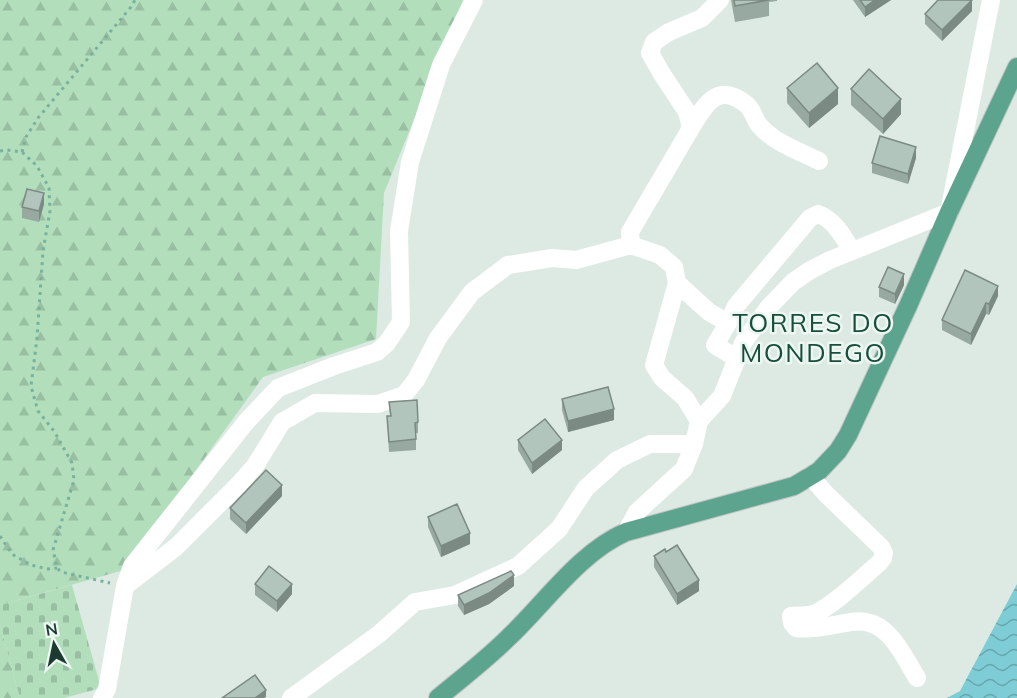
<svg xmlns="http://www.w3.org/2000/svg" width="1017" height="698" viewBox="0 0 1017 698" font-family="Mulish,sans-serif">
  <defs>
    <pattern id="forest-firs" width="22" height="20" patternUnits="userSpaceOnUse" patternTransform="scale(1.5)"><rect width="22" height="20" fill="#b2debc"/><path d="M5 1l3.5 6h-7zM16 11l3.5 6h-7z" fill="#99bfa2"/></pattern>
    <pattern id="cemetery-stones" width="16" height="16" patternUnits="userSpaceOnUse" patternTransform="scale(1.5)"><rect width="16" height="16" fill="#b2debc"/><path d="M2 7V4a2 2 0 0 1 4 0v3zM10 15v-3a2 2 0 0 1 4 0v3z" fill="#99bfa2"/></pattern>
    <pattern id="water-waves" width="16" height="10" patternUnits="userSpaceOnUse" patternTransform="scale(1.5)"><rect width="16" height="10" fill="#7eccd6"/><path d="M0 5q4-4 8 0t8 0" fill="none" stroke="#67a7ae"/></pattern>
  </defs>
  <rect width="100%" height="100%" fill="#dceae3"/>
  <g fill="url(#forest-firs)">
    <path d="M0,0h463l-79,193 -8,146 -113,38 -139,193 -124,35z"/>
    <path d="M0,624l20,74h-20z"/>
  </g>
  <path fill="url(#cemetery-stones)" d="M72,585l29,103 -37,10h-44l-20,-74v-19z"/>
  <path fill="url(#water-waves)" d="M1017,584v114h-70l13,-7z"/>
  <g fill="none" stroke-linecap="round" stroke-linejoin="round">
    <g stroke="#bbc4c1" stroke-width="20">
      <path id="major" d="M438,698c24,-20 49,-39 71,-61 36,-34 71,-85 117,-105l168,-46 25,-15 19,-20 10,-16 60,-129 41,-94 68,-145"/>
    </g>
    <g stroke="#79b19d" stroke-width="3" stroke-dasharray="3 4.5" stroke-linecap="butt">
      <path d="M0,151l7,-1 15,2 15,14 12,22 1,23 -7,40 -6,87 -6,48 7,25 16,20 18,32 2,17 -21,70 4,18 4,4 49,11"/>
      <path d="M22,152l4,-15 12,-19 93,-111 4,-7"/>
      <path d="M0,536l12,18 19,11 16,4 10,-1"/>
    </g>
    <g stroke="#fff" stroke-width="18">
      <path d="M691,128c14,-24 27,-47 56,-23 6,5 7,14 12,20 15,18 40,26 60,36"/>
      <path d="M631,245l-1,-13 61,-104 -4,-16 -25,-38 -12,-21 4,-11 15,-10 33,-14 18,-18"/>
      <path d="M736,358l-21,-13 13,-22 8,-17 74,-88 8,-4c16,5 26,24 34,37"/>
      <path d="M699,421l23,-25 21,-53 25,-35 25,-26 16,-11 21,-11 119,-48 42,-212"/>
      <path d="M810,476l17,19 54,52 3,6 -1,5 -4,5c-15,13 -51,48 -69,52 -6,1 -13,0 -19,1l1,7 4,5c19,2 36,-3 55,-6 36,-6 50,30 66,56"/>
      <path d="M626,532l11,-20 47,-43 10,-25 5,-23 -14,-23 -23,-20 -8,-13 23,-82"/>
      <path d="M125,586l51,-39 62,-62 17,-19 27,-44 33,-19 63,1 26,-9 12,-15 22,-42 34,-46 36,-27 44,-7 24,2 55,-15 29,10 14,12 3,16 32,29 19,11"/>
      <path d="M102,698l5,-9 18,-103 7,-20 114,-144 32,-34 56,-22 43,-14 10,-9 14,-21 -2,-91 11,-69 31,-97 33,-65"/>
      <path d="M291,698l88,-64 36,-32 40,-7 63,-29 41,-37 27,-41 31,-28 33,-16h44"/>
    </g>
    <use href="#major" stroke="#5ca48e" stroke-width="18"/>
  </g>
  <g fill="#98a9a2">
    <path d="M731,0h46v1l-8,1v14l-34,6z"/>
    <path d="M853,0h38l-26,17z"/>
    <path d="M972,11l-30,30 -17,-17v-10z"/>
    <path d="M787,88l51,16 -29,24 -22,-25z"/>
    <path d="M851,89l50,25 -18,20 -32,-29z"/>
    <path d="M916,158l-8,26 -36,-11v-10z"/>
    <path d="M44,204l-5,18 -17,-4v-11z"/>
    <path d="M904,285l-9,19 -16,-7v-10z"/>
    <path d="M998,296l-9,19 -3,-1 -15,31 -29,-15v-10z"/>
    <path d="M562,399l52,21 -46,12 -6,-22z"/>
    <path d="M389,402l29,20v11h-2v17l-27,2 -2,-36h3z"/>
    <path d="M518,440l44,10 -30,24 -14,-24z"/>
    <path d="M282,496l-36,38 -16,-15v-11z"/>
    <path d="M428,517l42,27 -29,13 -13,-30z"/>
    <path d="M666,552l33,39 -22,14 -23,-38v-11z"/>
    <path d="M255,584l37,10 -15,18 -22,-17z"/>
    <path d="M514,586l-25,18 -25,11 -6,-9v-11z"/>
  </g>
  <g fill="#7c8a84">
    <path d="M875,0h16l-26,17v-10z"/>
    <path d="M972,0v11l-30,30v-11z"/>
    <path d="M838,88v16l-29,24v-15z"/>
    <path d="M901,99v15l-18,20v-15z"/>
    <path d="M916,147v11l-8,26v-10z"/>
    <path d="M44,193v11l-5,18v-11z"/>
    <path d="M904,274v11l-9,19v-10z"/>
    <path d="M998,286v10l-9,19v-11z"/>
    <path d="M986,303v11l-15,31v-11z"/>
    <path d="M614,409v11l-46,12v-11z"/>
    <path d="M562,440v10l-30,24v-11z"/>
    <path d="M282,485v11l-36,38v-11z"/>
    <path d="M470,533v11l-29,13v-11z"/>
    <path d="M514,575v11l-25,18 -25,11v-10z"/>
    <path d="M699,580v11l-22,14v-11z"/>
    <path d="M292,584v10l-15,18v-11z"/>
    <path d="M266,690v7l-2,1h-9z"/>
  </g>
  <g fill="#b1c5bc" stroke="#7c8a84" stroke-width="1.5">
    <path d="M734,0h35l-34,6z"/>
    <path d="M860,0h15l-10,7z"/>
    <path d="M938,0h34l-30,30 -17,-16z"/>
    <path d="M817,63l21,25 -29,25 -22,-25z"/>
    <path d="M869,69l32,30 -18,20 -32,-30z"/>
    <path d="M880,136l36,11 -8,27 -36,-11z"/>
    <path d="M27,189l17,4 -5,18 -17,-4z"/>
    <path d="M888,267l16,7 -9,20 -16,-7z"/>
    <path d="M965,270l33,16 -9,18 -3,-1 -15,31 -29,-14z"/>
    <path d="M608,387l6,22 -46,12 -6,-22z"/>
    <path d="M417,400l1,22 -3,1 1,16 -27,3 -2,-26h4l-2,-14z"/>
    <path d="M545,419l17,21 -30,23 -14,-23z"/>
    <path d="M266,470l16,15 -36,38 -16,-15z"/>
    <path d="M457,504l13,29 -29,13 -13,-29z"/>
    <path d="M677,545l22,35 -22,14 -23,-38 11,-7 1,3z"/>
    <path d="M269,566l23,18 -15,17 -22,-17z"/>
    <path d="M511,571l3,4 -25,18 -25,12 -6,-10z"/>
    <path d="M255,675l11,15 -11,8h-33z"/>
  </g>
  <g text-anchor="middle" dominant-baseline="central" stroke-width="5" stroke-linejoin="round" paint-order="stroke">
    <g font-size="26" letter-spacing="1.5" fill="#184e3e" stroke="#edf7f1">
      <text x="813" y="322">TORRES DO<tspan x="813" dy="30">MONDEGO</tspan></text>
    </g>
  </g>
  <g transform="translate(54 644) rotate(351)" stroke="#edf7f1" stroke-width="4.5" paint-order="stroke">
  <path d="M0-4.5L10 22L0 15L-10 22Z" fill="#1d3a31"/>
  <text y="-9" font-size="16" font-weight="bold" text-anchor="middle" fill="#1d3a31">N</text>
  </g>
</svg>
